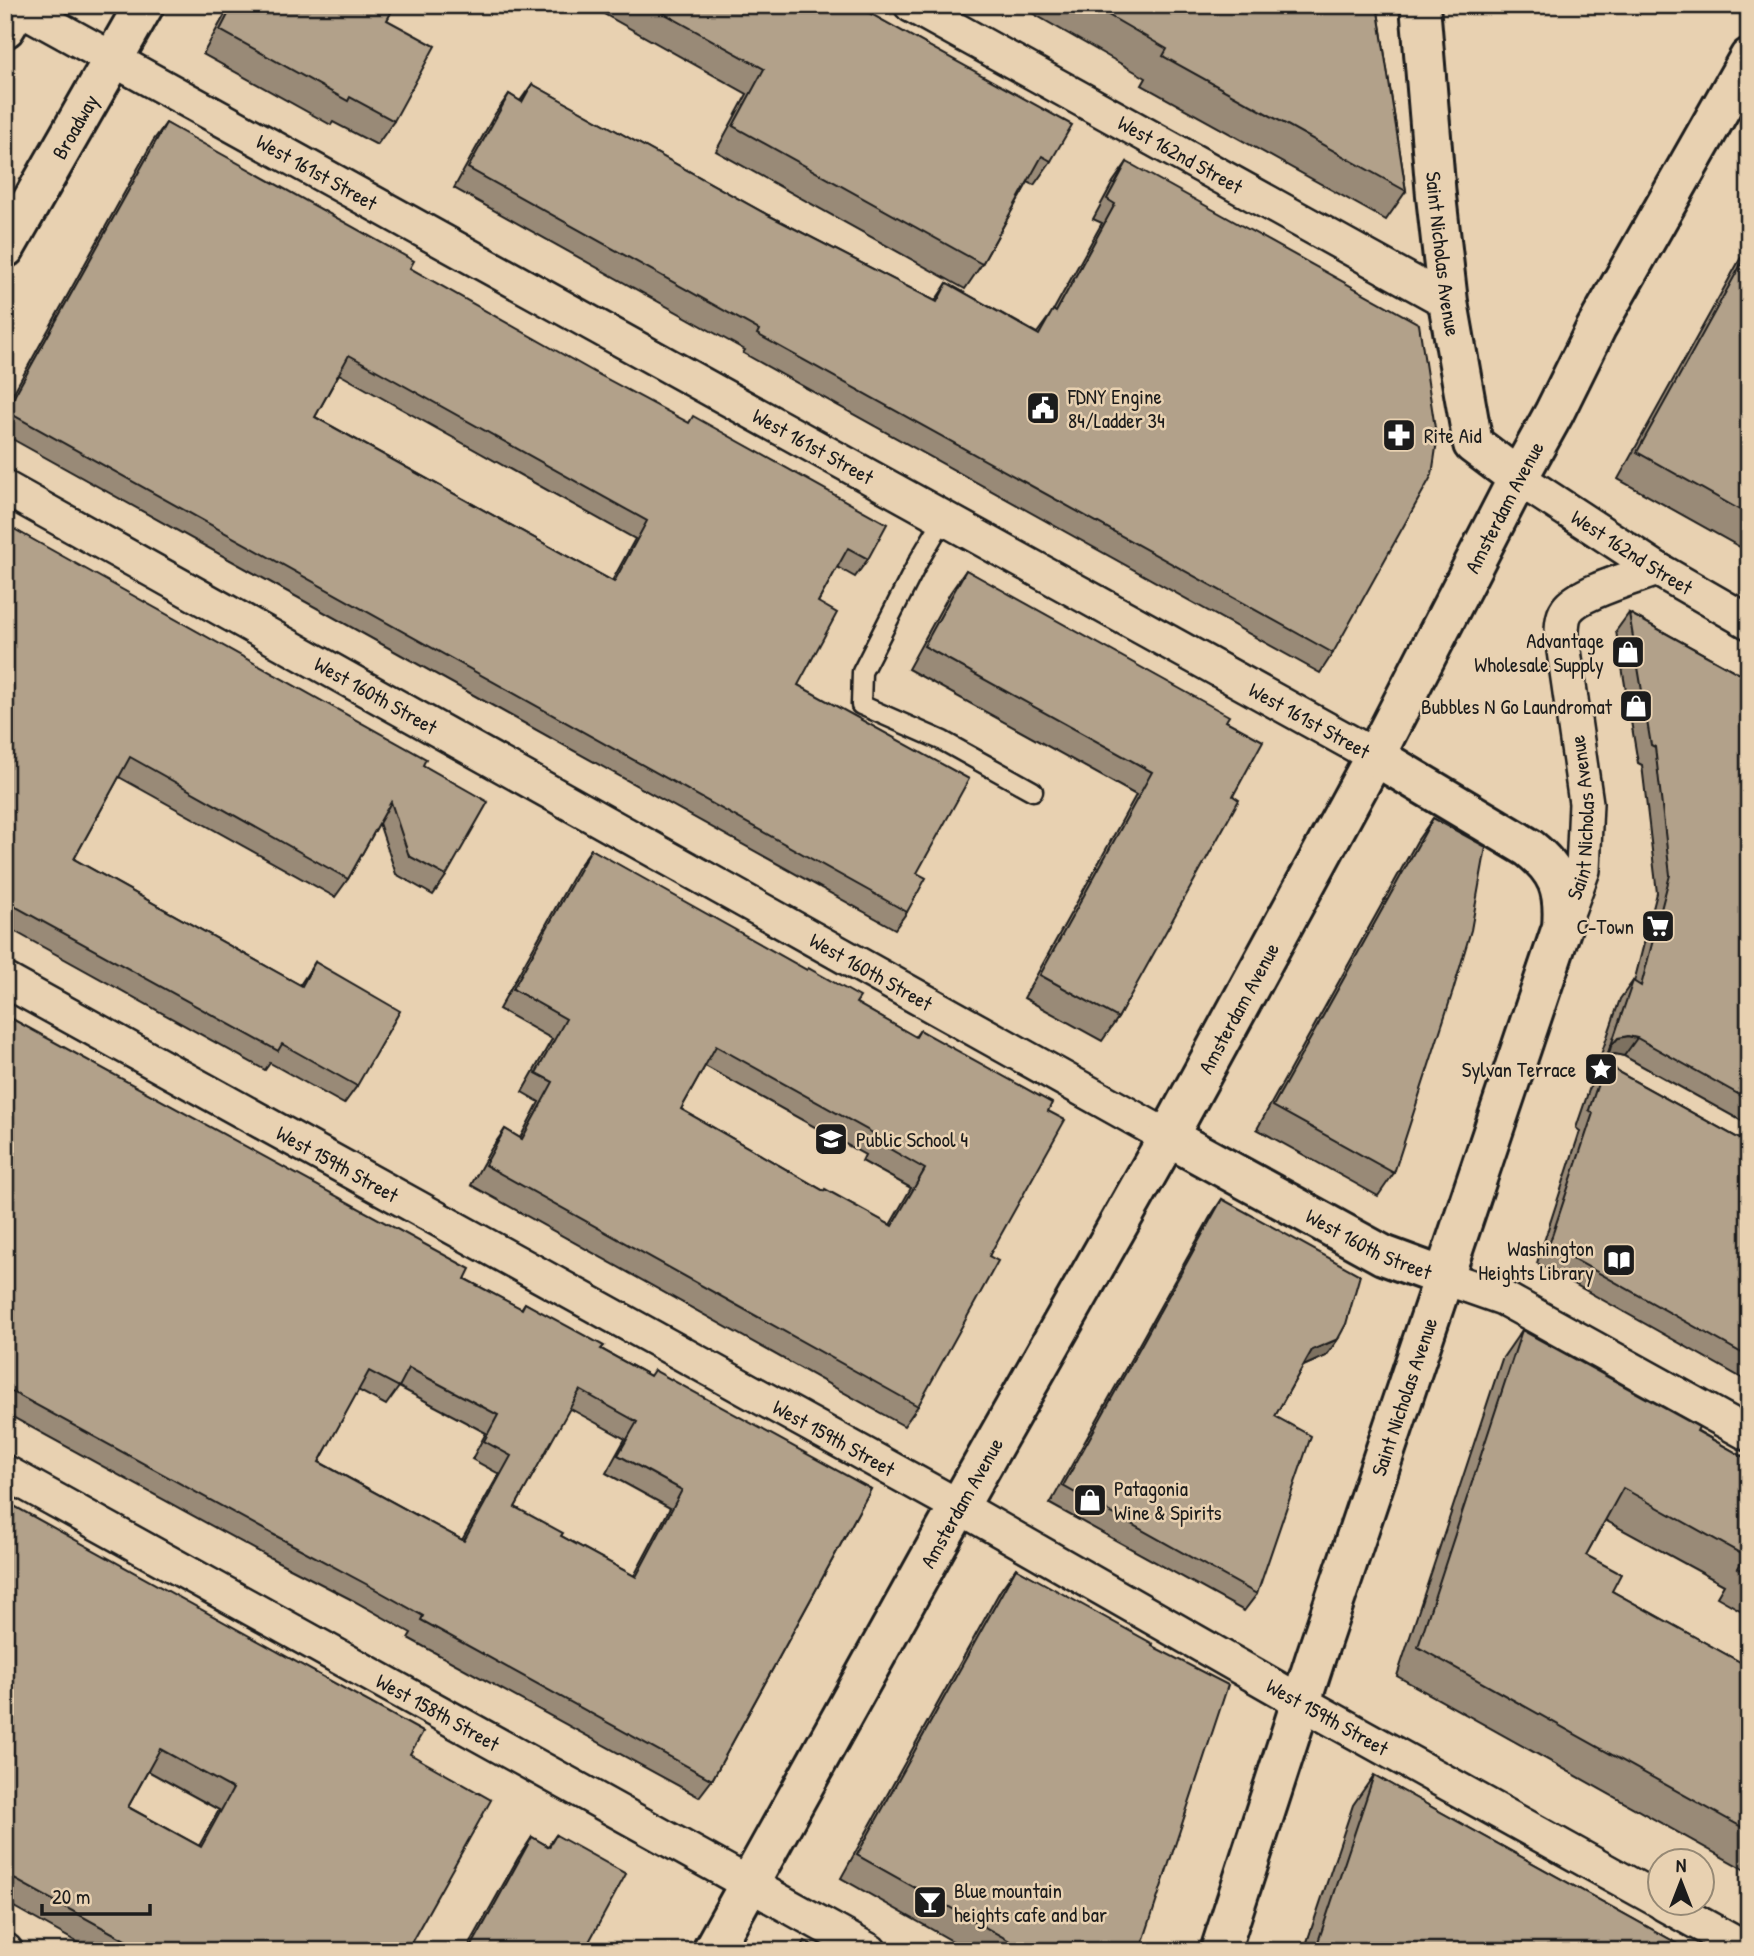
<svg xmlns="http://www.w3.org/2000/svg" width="1754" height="1956" viewBox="0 0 1754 1956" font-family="'Patrick Hand',sans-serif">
  <rect width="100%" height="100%" fill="#e8d1b1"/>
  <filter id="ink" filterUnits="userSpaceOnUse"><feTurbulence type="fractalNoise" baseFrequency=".0143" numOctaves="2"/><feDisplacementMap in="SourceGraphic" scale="14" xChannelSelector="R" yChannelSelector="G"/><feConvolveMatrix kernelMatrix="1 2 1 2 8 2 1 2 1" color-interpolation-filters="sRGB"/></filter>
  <g filter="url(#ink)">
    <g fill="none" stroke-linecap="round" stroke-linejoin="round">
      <g stroke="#1c1c1c" stroke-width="23">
        <path id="service" d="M944,518l-26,44 -56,110 -1,33 82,36 90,50"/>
      </g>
      <g stroke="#1c1c1c" stroke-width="38">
        <g id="minor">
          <path id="s1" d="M15,5l1360,751"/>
          <path id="s2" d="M911,5l537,297"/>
          <path id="s3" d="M1518,478l139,91 92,53"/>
          <path id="s4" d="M5,488l1163,649"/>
          <path id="s5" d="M1563,924l20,-54 3,-67 -24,-166c0,-9 0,-20 5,-27 12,-18 69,-33 90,-41"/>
          <path id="s6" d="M5,980l953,526 343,196 359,199"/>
          <path d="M1443,1277l60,21 246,136"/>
          <path id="s7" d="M5,1472l865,479"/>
          <path d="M1664,1904l85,47"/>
          <path d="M5,1950l1,1"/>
        </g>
      </g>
      <g stroke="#1c1c1c" stroke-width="44">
        <g id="secondary">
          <path id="s8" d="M1420,5l16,191 12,106 25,142 45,34"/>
          <path id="s9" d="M1168,1137l215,118 60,22"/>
          <path id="s10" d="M712,1951l229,-413 227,-401 207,-381 143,-278 36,-65 42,-85 153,-270"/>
          <path id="s11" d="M1220,1951l96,-295 246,-729c3,-37 -4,-56 -33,-79l-154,-92"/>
        </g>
      </g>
      <g stroke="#1c1c1c" stroke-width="44">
        <g id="primary">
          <path d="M5,28l14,-23"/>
          <path id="s12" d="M5,248l139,-243"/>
        </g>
      </g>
      <use href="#service" stroke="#e8d1b1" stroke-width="18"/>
      <use href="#minor" stroke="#e8d1b1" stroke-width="33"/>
      <use href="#secondary" stroke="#e8d1b1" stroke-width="38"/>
      <use href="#primary" stroke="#e8d1b1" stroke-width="38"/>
    </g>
    <g fill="#998a77" stroke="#1c1c1c" stroke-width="2" fill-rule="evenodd">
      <path d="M230,5h165l-8,15 7,101 -17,24 -44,-23 -2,3 -128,-71z"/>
      <path d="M588,5h267l196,156 -17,24 -6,-3 -46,82 -17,25 -249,-138 31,-57z"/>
      <path d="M1018,5h359l29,186 -20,29 -244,-135 4,-7z"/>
      <path d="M532,84l236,131 167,86 12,-18 90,50 16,-22 49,-88 -9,-4 20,-37 14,-20 206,491 -13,20 -577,-320 2,-3 -291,-162 41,-74 14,-20 11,7z"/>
      <path d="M166,123l244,145 458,291 -13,18 -18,-10 -19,35 -20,83 119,188 -10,39 -12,17 -890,-494v-27l148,-267zM339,374l296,165 -23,42 -297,-164z"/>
      <path d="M1749,243v309l-131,-73z"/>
      <path d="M5,524l418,241 23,111 -13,19 -37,-21 -17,-51 -31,56 -13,18 -216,-120 -45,82 226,126 15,-23 42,124 -13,18 -74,-41 -5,7 -260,-144z"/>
      <path d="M966,570l260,151 7,75 -115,222 -16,23 -78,-43 112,-203 -228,-126 42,-76z"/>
      <path d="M1629,613l120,66v446l-125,-69 -9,-2 -6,1 2,9 7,8 131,72v238l-212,-119 43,-132 -4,-3 44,-129 13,-18 1,1 23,-89 -15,-128 -4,-2 -22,-132z"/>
      <path d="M1433,818l-39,355 -16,23 -121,-67 160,-288z"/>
      <path d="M591,849l324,188 5,-7 128,81 -59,145 -71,150 -14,20 -433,-241 20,-36 14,-20 15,9 19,-36 -17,-10 30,-53 -53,-30 78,-140zM705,1066l160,89 -3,6 49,27 -21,37 -66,-34 -143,-82z"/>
      <path d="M5,1015l460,264 56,30 4,-6 76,46 49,27 221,113 -159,291 -13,17 -291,-159 3,-5 -57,-32 -89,-46 -260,-142zM399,1387l87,46 -14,26 27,15 -37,66 -143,-78 39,-72 28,15zM569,1408l56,31 -19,34 64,35 -36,68 -73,-40 -46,-29z"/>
      <path d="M1222,1199l116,140 -12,17 -23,10 -28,50 -18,178 -13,17 -194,-107 160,-287z"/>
      <path d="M1522,1330l227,130v155l-32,-18 7,-12 -119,-65 -19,35 26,36 137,76v205l-352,-196 105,-317z"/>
      <path d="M5,1501l405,253 1,189 12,8h-330l-88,-49zM148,1771l71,39 -20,36 -71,-39z"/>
      <path d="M1016,1568l136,78 -12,305h-170l-129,-73 159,-287z"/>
      <path d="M1374,1775l317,176h-387l49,-146z"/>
      <path d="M556,1835l28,116h-118l52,-93 14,-21 16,9z"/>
    </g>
    <g fill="#7d7161" stroke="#1c1c1c" stroke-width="2">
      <path d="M1628,1036l9,2 -13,18 -9,-2 -8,2 3,-9 8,-9z"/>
      <path d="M1338,1339l-12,17 -27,12 13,-18z"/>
    </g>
    <g fill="#b2a18a" stroke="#1c1c1c" stroke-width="2" fill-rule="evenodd">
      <path d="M233,5h162l-8,15 48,26 -41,75 -44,-24 -2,4 -128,-71z"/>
      <path d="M649,5h206l217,120 -21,36 -9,-5 -60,108 -249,-138 31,-57z"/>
      <path d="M1091,5h286l29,186 -243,-135 4,-7z"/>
      <path d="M532,84l236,131 169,87 10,-19 92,52 14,-25 3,2 59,-108 -8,-5 20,-37 292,162 18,117 -5,34 -99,178 -576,-319 2,-4 -291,-162 41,-74 13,8z"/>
      <path d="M166,123l248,138 -4,7 184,104 95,51 4,-7 194,108 -19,35 -20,-11 -30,54 19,11 -39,72 171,94 -52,94 9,5 -19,34 -901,-501zM349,355l298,166 -33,61 -299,-165z"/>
      <path d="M1749,250v265l-112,-63z"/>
      <path d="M5,524l421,235 -3,6 65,37 -42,74 -37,-20 -18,-54 -43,77 -218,-122 -56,102 228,127 13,-24 85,49 -43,75 -75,-42 -4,7 -273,-150z"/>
      <path d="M966,570l263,146 -3,5 37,20 -30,55 6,4 -121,218 -78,-43 112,-203 -228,-126z"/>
      <path d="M1629,613l120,66v421l-112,-62 -9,-2 -10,2 -7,8 -2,8 2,10 7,8 131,72v213l-200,-112 44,-132 -4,-3 44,-129 8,5 29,-111 -15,-128 -4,-2z"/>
      <path d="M1433,818l53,29 -15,83 -18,61 -59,182 -121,-67z"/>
      <path d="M591,849l216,121 1,-2 52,29 -4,6 60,34 4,-7 132,73 -4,8 17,9 -76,136 9,5 -80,145 -433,-241 20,-36 17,10 31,-57 -17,-9 30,-54 -53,-30zM716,1046l162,90 -2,5 49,28 -33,57 -67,-37 -1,2 -143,-82z"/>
      <path d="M5,1015l465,254 -5,10 57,30 3,-6 79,43 -3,3 49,27 4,-6 217,119 -159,291 -291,-160 2,-4 -57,-32 -88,-47 -273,-149zM409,1368l89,47 -14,26 27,15 -47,85 -145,-79 50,-91 30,16zM580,1390l57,32 -19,33 64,35 -46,87 -75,-41 2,-3 -48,-26z"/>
      <path d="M1222,1199l138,76 -14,49 -8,15 -26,11 -37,66 36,20 -54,158 -194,-108z"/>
      <path d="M1522,1330l177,97 -2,4 52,29v114l-11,-6 7,-12 -122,-68 -37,67 35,19 -9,17 137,76v164l-331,-184z"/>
      <path d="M5,1501l418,231 -13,22 81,46 -80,143 12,8h-278l-140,-77zM160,1749l73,40 -32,58 -73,-40z"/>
      <path d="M1016,1568l137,76 -1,2 76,39 -88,266h-117l-2,-1 1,-2 -165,-93z"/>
      <path d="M1374,1775l317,176h-376z"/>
      <path d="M556,1835l70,39 -42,77h-115l63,-114 17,10z"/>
      <path d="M805,1941l18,10h-24z"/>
    </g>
  </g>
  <defs>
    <g id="civic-square" transform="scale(1.75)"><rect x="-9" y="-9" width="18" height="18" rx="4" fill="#1c1c1c" stroke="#e8d1b1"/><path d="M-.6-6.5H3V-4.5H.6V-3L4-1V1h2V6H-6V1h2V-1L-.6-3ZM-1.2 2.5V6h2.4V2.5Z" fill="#fff"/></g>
    <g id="pharmacy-square" transform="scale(1.75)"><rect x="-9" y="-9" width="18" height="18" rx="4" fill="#1c1c1c" stroke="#e8d1b1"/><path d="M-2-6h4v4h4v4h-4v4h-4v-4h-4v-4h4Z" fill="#fff"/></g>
    <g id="shop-square" transform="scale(1.75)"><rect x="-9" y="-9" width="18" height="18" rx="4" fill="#1c1c1c" stroke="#e8d1b1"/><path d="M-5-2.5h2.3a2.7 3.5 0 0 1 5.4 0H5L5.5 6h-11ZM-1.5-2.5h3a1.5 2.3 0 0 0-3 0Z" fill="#fff"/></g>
    <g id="supermarket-square" transform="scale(1.75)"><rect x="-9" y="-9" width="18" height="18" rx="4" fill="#1c1c1c" stroke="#e8d1b1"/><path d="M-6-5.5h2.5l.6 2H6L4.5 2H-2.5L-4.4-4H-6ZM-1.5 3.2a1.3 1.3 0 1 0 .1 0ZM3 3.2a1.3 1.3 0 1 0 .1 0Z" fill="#fff"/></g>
    <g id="sight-square" transform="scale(1.75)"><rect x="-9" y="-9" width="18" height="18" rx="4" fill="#1c1c1c" stroke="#e8d1b1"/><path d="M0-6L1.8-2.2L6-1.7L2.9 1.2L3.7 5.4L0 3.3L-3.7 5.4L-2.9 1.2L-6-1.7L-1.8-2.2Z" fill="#fff"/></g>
    <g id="school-square" transform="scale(1.75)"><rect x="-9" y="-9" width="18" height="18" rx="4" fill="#1c1c1c" stroke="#e8d1b1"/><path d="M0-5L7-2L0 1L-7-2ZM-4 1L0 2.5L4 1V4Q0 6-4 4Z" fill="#fff"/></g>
    <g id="library-square" transform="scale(1.75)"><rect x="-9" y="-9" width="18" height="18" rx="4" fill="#1c1c1c" stroke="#e8d1b1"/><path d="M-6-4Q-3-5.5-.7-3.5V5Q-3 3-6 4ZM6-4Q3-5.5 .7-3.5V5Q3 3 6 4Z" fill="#fff"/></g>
    <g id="bar-square" transform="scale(1.75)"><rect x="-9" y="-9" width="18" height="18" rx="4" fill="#1c1c1c" stroke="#e8d1b1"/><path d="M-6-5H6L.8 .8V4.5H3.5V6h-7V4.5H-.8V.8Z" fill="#fff"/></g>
  </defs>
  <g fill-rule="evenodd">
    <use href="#civic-square" x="1043" y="408"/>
    <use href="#pharmacy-square" x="1399" y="435"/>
    <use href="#shop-square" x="1628" y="652"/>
    <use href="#shop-square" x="1636" y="706"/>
    <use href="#supermarket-square" x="1658" y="926"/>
    <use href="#sight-square" x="1601" y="1069"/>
    <use href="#school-square" x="831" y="1139"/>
    <use href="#library-square" x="1619" y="1260"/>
    <use href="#shop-square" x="1090" y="1500"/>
    <use href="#bar-square" x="930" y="1902"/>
  </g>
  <g text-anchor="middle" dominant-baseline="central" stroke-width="5" stroke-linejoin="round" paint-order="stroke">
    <g font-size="21" fill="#1c1c1c" stroke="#e8d1b1">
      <text stroke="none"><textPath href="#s12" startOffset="140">Broadway</textPath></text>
      <text stroke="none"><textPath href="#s2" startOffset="308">West 162nd Street</textPath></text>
      <text stroke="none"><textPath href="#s1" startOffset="345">West 161st Street</textPath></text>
      <text stroke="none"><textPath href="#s8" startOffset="250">Saint Nicholas Avenue</textPath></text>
      <text stroke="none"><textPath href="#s1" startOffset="912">West 161st Street</textPath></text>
      <text stroke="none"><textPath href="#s10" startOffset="1647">Amsterdam Avenue</textPath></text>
      <text stroke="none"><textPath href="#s3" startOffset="136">West 162nd Street</textPath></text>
      <text stroke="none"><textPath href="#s4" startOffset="425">West 160th Street</textPath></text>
      <text stroke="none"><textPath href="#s1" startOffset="1479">West 161st Street</textPath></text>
      <text stroke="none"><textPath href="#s5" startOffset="110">Saint Nicholas Avenue</textPath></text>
      <text stroke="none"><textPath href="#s4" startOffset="992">West 160th Street</textPath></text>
      <text stroke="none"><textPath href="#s10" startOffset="1080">Amsterdam Avenue</textPath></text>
      <text stroke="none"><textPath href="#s6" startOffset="380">West 159th Street</textPath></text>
      <text stroke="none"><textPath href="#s9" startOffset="228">West 160th Street</textPath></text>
      <text stroke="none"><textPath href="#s11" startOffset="584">Saint Nicholas Avenue</textPath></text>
      <text stroke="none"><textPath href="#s6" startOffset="947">West 159th Street</textPath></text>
      <text stroke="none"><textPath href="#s10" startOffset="513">Amsterdam Avenue</textPath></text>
      <text stroke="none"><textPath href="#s7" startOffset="495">West 158th Street</textPath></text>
      <text stroke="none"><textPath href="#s6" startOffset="1514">West 159th Street</textPath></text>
    </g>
    <g font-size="21" fill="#1c1c1c" stroke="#e8d1b1" text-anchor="start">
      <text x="1068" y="396">FDNY Engine<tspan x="1068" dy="24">84/Ladder 34</tspan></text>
      <text x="1424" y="435">Rite Aid</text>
      <text x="1604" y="640" text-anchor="end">Advantage<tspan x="1604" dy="24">Wholesale Supply</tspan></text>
      <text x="1612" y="706" text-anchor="end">Bubbles N Go Laundromat</text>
      <text x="1634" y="926" text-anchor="end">C-Town</text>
      <text x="1576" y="1069" text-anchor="end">Sylvan Terrace</text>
      <text x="856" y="1139">Public School 4</text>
      <text x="1594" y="1248" text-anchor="end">Washington<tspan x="1594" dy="24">Heights Library</tspan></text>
      <text x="1114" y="1488">Patagonia<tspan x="1114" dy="24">Wine &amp; Spirits</tspan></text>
      <text x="954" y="1890">Blue mountain<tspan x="954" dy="24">heights cafe and bar</tspan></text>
    </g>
  </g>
  <rect width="1754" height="1956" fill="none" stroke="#e8d1b1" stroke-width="28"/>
  <rect x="14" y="14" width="1726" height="1928" fill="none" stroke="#1c1c1c" stroke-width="2.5" filter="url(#ink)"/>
  <g transform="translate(1681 1882)"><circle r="33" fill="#e8d1b1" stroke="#968975" stroke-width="2"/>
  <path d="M0-5L12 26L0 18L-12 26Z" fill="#1c1c1c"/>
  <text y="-10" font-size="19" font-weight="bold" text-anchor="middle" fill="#1c1c1c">N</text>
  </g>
  <path d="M42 1904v10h108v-10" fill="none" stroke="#1c1c1c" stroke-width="3.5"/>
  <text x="52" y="1904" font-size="21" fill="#1c1c1c" stroke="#e8d1b1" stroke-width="5" paint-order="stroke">20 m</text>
</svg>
